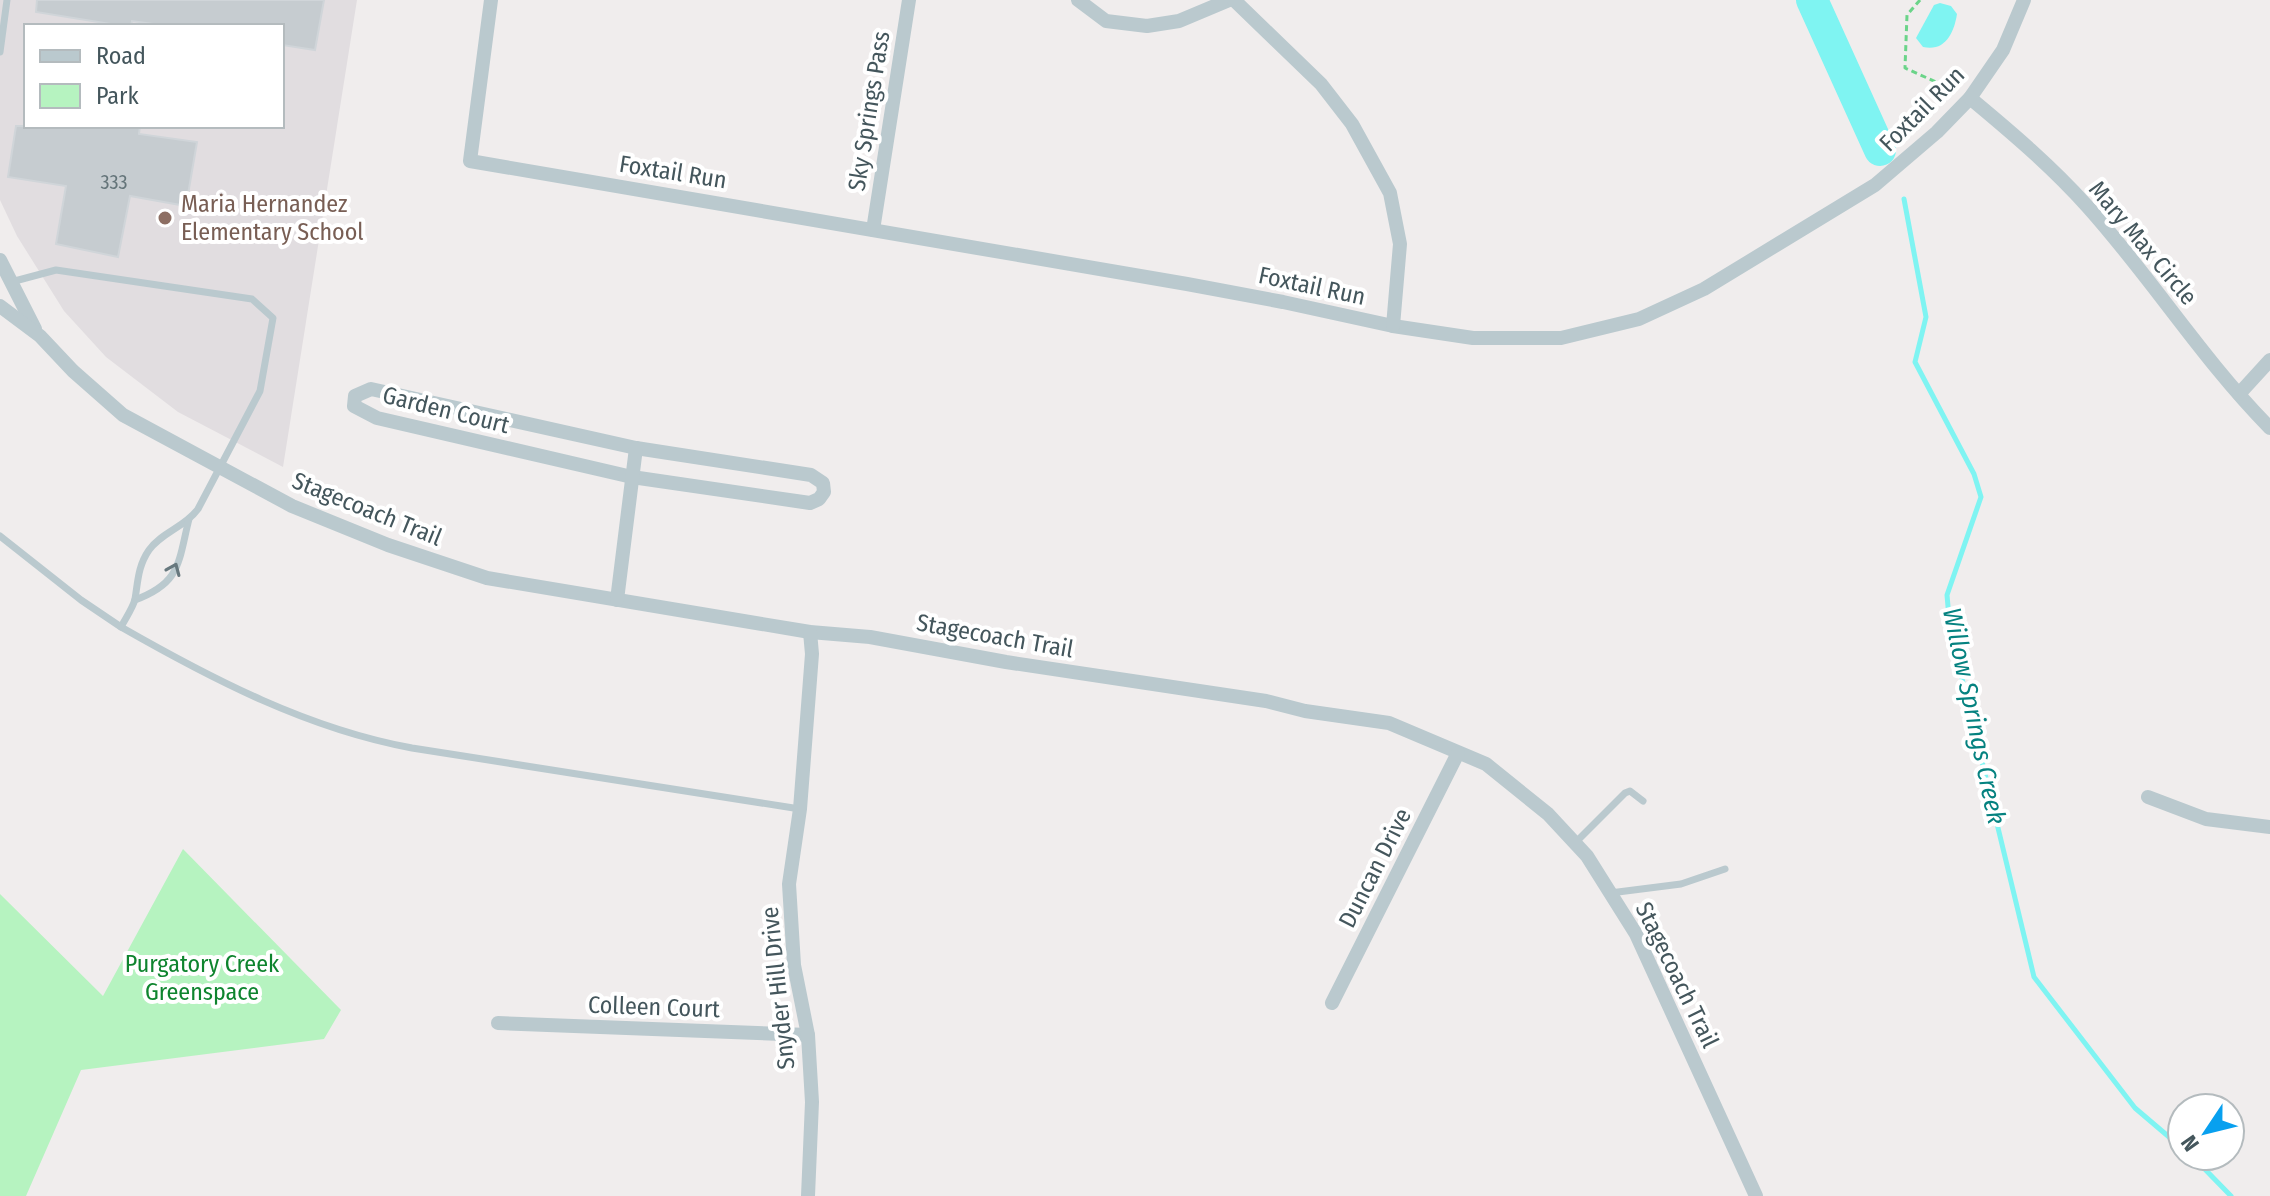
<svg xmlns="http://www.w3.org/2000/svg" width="2270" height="1196" viewBox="0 0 2270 1196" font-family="'Fira Sans Condensed',sans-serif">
  <rect width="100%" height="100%" fill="#f0eded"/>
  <path fill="#e1dde0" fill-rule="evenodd" d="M0,0h357l-74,467 -105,-55 -72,-55 -42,-46 -47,-75 -17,-36zM26,26h256v100h-256z"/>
  <path fill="#b6f3c0" d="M183,849l158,161 -17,29 -243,31 -55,126h-26v-302l103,102z"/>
  <path fill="#7ff4f2" d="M1940,3l11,3 6,8c-3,19 -12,38 -34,33l-7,-9 18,-33z"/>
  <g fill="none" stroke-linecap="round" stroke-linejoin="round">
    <g stroke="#7ff4f2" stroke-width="5">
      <path d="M1904,199l22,118 -11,45 59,112 7,23 -34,98 3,34 84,348 101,131 47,40"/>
      <path d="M2192,1156l39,40"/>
    </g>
    <path stroke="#7ff4f2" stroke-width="32" d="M1812,0l68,150"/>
  </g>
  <g fill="#c6ccd0" stroke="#d0d5d9" stroke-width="2">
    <path d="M37,0h287l-9,50 -33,-5v-19h-114l-36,-5 -1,5h-8l-87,-14z"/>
    <path d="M16,126h124l-1,8 58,8 -11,64 -56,-10 -12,61 -62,-13 10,-58 -58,-9z"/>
  </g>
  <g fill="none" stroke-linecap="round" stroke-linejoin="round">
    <path stroke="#6bd489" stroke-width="3" stroke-dasharray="6 4" stroke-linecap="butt" d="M1920,0l-13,15 -2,53 51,23"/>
    <g stroke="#bac9ce" stroke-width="7">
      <path d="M0,52l7,-52"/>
      <path d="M11,282l45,-12 196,29 21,19 -13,73 -62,118c-13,18 -36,23 -49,41 -11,16 -11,31 -14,49 -2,9 -10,20 -14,28 91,52 187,102 291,121l388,61"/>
      <path d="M0,536l81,64 40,27"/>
      <path d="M135,600c46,-17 43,-37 54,-81"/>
      <path d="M1575,843l50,-50 5,-2 13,10"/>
      <path d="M1610,893l71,-9 44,-15"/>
    </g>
    <g stroke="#bac9ce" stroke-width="14">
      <path d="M491,0l-21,161 717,123 96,18 110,24 80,12h88l78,-19 65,-30 171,-104 62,-53 33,-34 33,-48 21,-50"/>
      <path d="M1078,0l28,21 41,5 32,-5 50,-21"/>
      <path d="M1234,0l87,84 31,40 38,69 10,51 -7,82"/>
      <path d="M1970,98c41,34 81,68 117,108 64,71 115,153 183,222"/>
      <path d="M873,230l36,-230"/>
      <path d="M0,260l35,69"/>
      <path d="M0,306l40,30 33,35 50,44 169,91 96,39 99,33 323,54 60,5 136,25 260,39 39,10 84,12 97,41 62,50 39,42 49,78 120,262"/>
      <path d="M371,389l265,59 175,27 12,8 1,9 -5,7 -9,4 -178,-26 -255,-59 -23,-12 1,-10z"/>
      <path d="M2239,394l31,-34"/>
      <path d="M617,600l19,-152"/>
      <path d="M2148,797l58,22 64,8"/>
      <path d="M1332,1003l126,-250"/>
      <path d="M498,1023l310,12"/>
      <path d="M808,1196l4,-94 -4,-67 -14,-70 -5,-81 11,-75 12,-155 -2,-22"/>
    </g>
  </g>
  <defs><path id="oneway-chevron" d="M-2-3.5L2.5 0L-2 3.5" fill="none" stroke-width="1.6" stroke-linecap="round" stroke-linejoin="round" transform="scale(2)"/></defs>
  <use stroke="#67787e" href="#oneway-chevron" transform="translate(174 569) rotate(-67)"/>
  <circle fill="#8d6e63" stroke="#fff" stroke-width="3" cx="165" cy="218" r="8"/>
  <g text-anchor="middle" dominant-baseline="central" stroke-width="8" stroke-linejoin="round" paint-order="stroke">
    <g font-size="20" fill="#647479">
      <text x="114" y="182">333</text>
    </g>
    <g font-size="24" fill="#44565c" stroke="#fff">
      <text transform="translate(1922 109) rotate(-45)">Foxtail Run</text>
      <text transform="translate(869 111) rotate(-81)">Sky Springs Pass</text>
      <text transform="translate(673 172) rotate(9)">Foxtail Run</text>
      <text transform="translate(2143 243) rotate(50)">Mary Max Circle</text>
      <text transform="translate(1312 286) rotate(12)">Foxtail Run</text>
      <text transform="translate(446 410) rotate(14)">Garden Court</text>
      <text transform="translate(367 509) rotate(22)">Stagecoach Trail</text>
      <text transform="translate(995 636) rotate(10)">Stagecoach Trail</text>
      <text transform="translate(1375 868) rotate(-63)">Duncan Drive</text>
      <text transform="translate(1677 975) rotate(64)">Stagecoach Trail</text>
      <text transform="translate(778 988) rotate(-96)">Snyder Hill Drive</text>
      <text transform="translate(654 1007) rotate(2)">Colleen Court</text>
    </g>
    <g font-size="24" fill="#785e54" stroke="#fff" text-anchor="start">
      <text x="181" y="204">Maria Hernandez<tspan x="181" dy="28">Elementary School</tspan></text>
    </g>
    <g font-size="24" fill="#0e842e" stroke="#fff">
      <text x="202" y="964">Purgatory Creek<tspan x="202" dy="28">Greenspace</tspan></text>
    </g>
    <g font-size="26" font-style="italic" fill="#058280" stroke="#fff">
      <text transform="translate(1974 716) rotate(78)">Willow Springs Creek</text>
    </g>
  </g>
  <rect x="24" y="24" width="260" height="104" fill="#ffffff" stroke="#b4bbbe" stroke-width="2"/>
  <rect x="40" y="50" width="40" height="12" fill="#bac9ce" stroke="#b4bbbe" stroke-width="2"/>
  <text x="96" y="64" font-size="24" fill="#44565c">Road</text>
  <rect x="40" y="84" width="40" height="24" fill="#b6f3c0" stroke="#b4bbbe" stroke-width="2"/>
  <text x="96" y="104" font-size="24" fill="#44565c">Park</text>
  <g transform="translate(2206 1132) rotate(235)"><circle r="38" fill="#ffffff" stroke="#b4bbbe" stroke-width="2"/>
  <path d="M0-6L14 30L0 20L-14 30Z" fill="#08a0ef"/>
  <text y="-12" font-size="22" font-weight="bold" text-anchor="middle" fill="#44565c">N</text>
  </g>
</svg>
